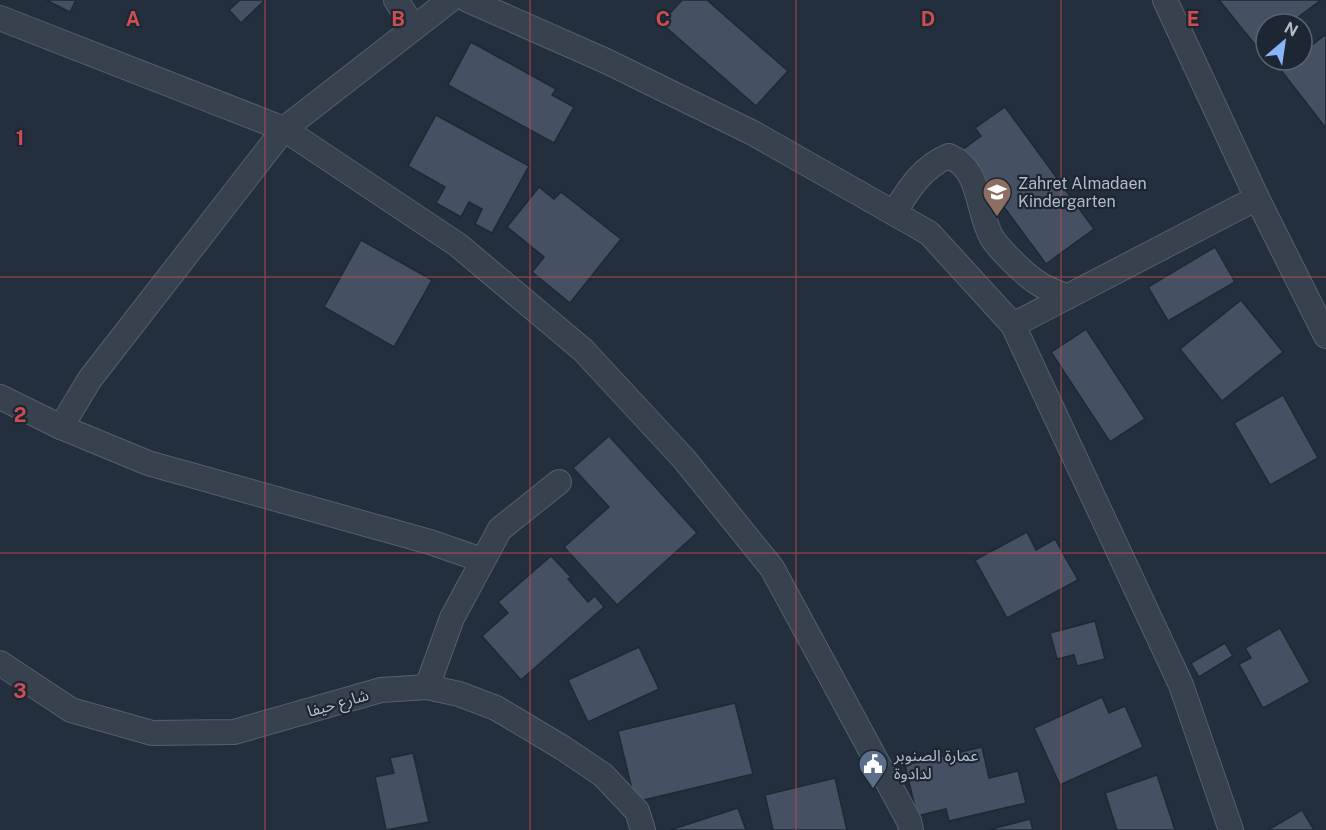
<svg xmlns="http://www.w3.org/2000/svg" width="1326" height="830" viewBox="0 0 1326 830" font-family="'Public Sans','Noto Sans Arabic',sans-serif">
  <rect width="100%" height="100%" fill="#242f3e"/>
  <g fill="#455162" stroke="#1f2835" stroke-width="1.5">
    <path d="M46,0h30l-6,12z"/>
    <path d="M240,0h25l-24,23 -12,-13z"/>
    <path d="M682,0h25l81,71 -32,35 -95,-83z"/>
    <path d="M1219,0h102l-32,24h-23v17l-9,6z"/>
    <path d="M1326,34v92l-1,1 -45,-58 13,-9h9v-7z"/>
    <path d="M471,42l85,47 -4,6 22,12 -20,36 -106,-58z"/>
    <path d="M1005,107l89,122 -48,35 -84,-114 19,-14 -6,-8z"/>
    <path d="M436,115l93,51 -37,67 -17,-9 7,-15 -13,-7 -8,15 -25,-14 9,-16 -37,-21z"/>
    <path d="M539,187l15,12 7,-7 60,47 -51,64 -38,-31 12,-15 -37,-30z"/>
    <path d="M361,240l71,40 -38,67 -70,-40z"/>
    <path d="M1215,247l20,35 -67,39 -20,-34z"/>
    <path d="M1241,300l42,52 -61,49 -42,-52z"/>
    <path d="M1086,329l59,90 -35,23 -59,-90z"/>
    <path d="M1283,395l35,63 -48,27 -36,-62z"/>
    <path d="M609,436l88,97 -80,72 -53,-58 45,-40 -36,-39z"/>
    <path d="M1027,532l9,18 19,-11 23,41 -71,38 -32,-58z"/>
    <path d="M551,556l20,21 -3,2 20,23 7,-6 9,11 -83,73 -39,-44 26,-23 -10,-11z"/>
    <path d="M1095,621l10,38 -28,7 -3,-11 -17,4 -7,-26z"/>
    <path d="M1280,628l30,54 -47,26 -24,-44 12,-6 -6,-10z"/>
    <path d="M1225,643l8,13 -34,21 -8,-14z"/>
    <path d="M639,647l20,42 -71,33 -20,-42z"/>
    <path d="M1102,697l7,16 16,-7 18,41 -83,38 -26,-57z"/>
    <path d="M735,703l18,71 -118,28 -17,-71z"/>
    <path d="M982,747l7,31 29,-7 8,32 -77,18 -3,-12 -29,7 -12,-51z"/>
    <path d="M413,753l16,69 -43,8 -11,-53 19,-4 -4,-15z"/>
    <path d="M1157,775l18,55h-58l-12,-37z"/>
    <path d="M835,778l12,52h-74l-8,-35z"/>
    <path d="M738,808l8,22h-76z"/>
    <path d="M1302,810l12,20h-46z"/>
    <path d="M1030,819l3,11h-45z"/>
  </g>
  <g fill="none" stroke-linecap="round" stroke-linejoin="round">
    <g stroke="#565f6c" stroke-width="26">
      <g id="minor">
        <path d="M396,0l18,28"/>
        <path d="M468,0l138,61 147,72 176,100 84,92 168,360 50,145"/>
        <path d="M1165,0l92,198 69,138"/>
        <path d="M0,18l284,111 174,116 125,105 101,109 88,109 137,253 2,9"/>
        <path d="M894,213c14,-23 29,-47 55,-57 33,14 27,54 43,82 7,11 34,38 46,45 8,6 20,9 29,14"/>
        <path d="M1013,325l244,-127"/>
        <path d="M0,397l61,30 87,36 282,79 52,18"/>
        <path d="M61,427l29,-48 194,-250 166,-129"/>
        <path d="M0,663l71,47 81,23 82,-1 147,-42 46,-3 32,7 37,14 67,40 40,27 34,36 6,19"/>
        <path d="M427,687l25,-69 48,-89 59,-47"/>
      </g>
    </g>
    <use href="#minor" stroke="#38414e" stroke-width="24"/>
  </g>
  <path fill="none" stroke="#ce4d50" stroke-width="1.5" stroke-opacity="0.55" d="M265,0v830M530,0v830M796,0v830M1061,0v830M0,277h1326M0,553h1326"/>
  <defs>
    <g id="school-pin" transform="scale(1.5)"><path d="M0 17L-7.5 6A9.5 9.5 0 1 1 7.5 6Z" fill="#8d6e63" stroke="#1d2633"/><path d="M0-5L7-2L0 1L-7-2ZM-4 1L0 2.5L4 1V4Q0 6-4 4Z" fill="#fff"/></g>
    <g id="civic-pin" transform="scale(1.5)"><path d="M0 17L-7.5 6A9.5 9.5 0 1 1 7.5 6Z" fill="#5c6f8a" stroke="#1d2633"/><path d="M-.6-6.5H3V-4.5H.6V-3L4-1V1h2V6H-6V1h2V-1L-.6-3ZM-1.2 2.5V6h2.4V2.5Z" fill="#fff"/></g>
  </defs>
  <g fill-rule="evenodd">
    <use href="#school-pin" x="997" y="192"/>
    <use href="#civic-pin" x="873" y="764"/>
  </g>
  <g text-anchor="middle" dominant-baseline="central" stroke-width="4.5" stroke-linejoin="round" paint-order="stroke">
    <g font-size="16" fill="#b4bcc9" stroke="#1d2633" text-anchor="start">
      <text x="1018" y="183">Zahret Almadaen<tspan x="1018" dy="18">Kindergarten</tspan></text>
      <text x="894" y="755">عمارة الصنوبر<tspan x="894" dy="18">لدادوة</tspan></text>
    </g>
    <g font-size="16" fill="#b4bcc9" stroke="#1d2633">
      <text transform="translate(338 703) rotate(-16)">شارع حيفا</text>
    </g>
  </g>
  <g font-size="20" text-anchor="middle" font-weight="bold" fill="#ce4d50" stroke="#1d2633" stroke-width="4.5" stroke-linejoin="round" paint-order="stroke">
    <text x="133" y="26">A</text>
    <text x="398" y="26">B</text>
    <text x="663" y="26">C</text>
    <text x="928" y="26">D</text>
    <text x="1193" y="26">E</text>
    <text x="20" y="145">1</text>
    <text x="20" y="422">2</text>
    <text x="20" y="698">3</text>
  </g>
  <g transform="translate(1284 42) rotate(29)"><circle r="28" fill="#1d2633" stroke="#59626f" stroke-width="1.5"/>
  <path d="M0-4.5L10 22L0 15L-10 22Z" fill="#8ab4f8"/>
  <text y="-9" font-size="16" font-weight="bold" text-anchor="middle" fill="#b4bcc9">N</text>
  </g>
</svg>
